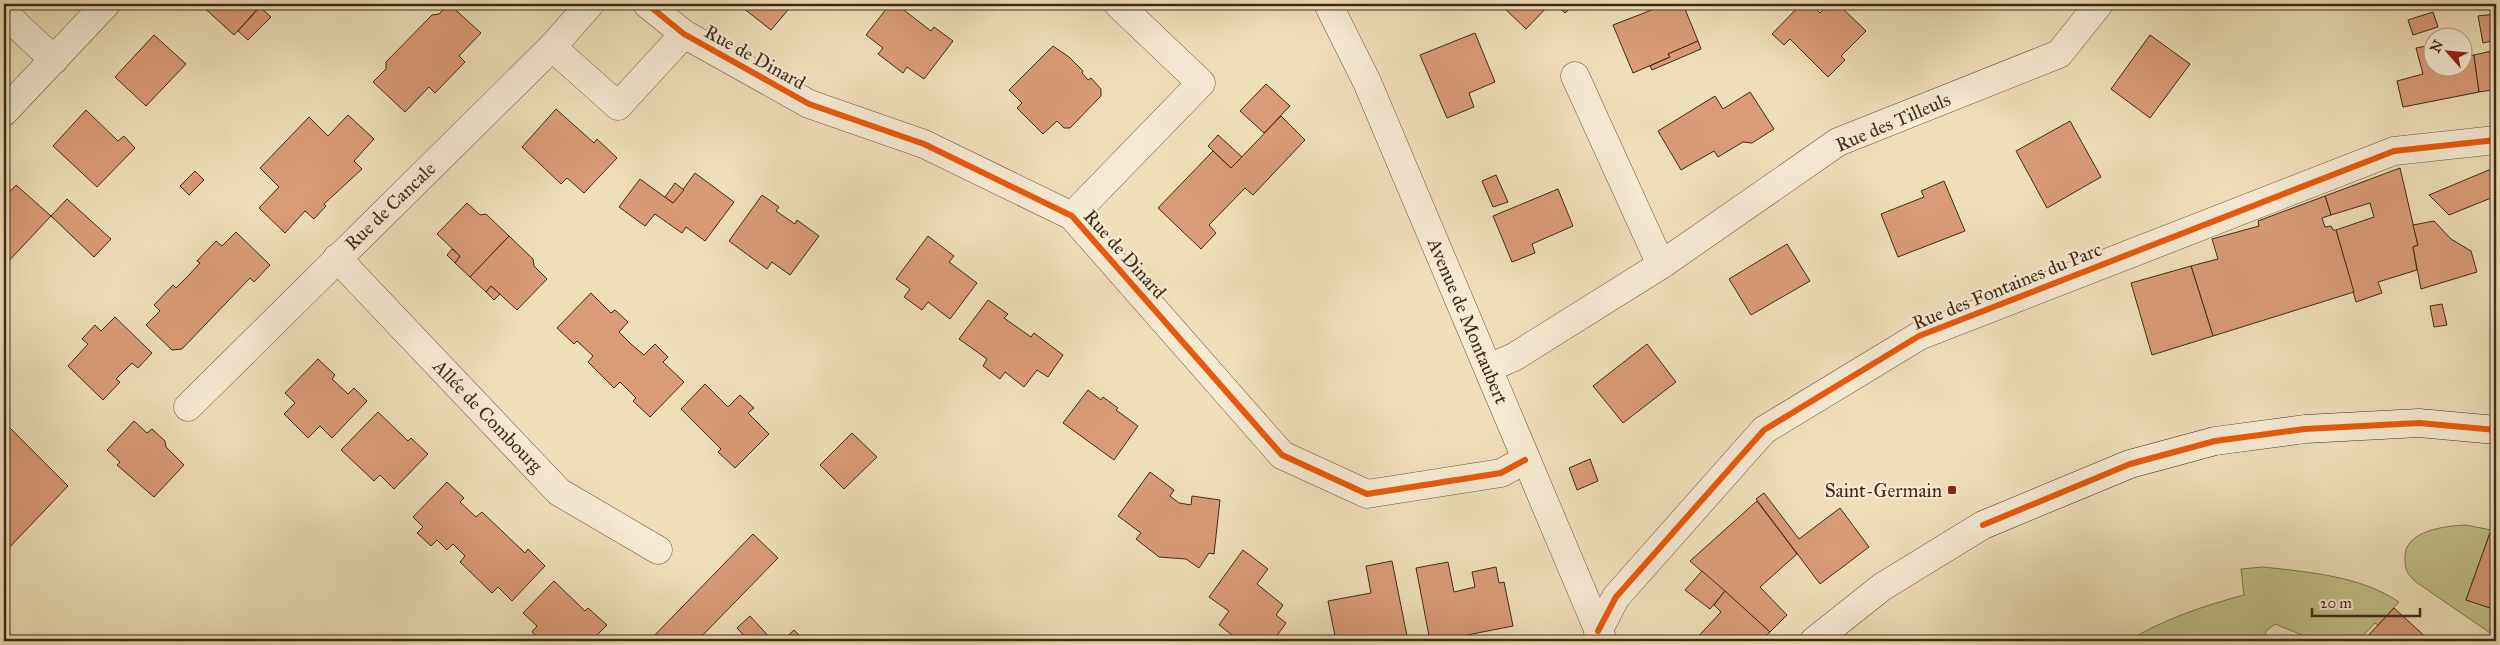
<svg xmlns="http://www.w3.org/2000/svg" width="2500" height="645" viewBox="0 0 2500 645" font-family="'IM FELL Great Primer',serif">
  <rect width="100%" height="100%" fill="#efdfb9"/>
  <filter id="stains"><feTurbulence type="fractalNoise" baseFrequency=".004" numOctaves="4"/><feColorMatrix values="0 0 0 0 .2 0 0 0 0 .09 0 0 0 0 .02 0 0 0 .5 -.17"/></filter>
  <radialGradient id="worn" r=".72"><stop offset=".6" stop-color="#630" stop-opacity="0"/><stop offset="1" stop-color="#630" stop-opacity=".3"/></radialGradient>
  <g fill="#c1c08a" stroke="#807550">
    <path d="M2466,525l25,5 -25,69 30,11v27l-80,-55c-9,-8 -11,-12 -11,-23 -2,-29 41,-33 61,-34z"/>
    <path d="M2263,567c45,5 98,9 136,35l-21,23 -3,-2 -17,18h-41l-42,-17 -9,7 -2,10h-136c36,-22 75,-35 116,-46l-3,-26z"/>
  </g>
  <g fill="#d99b78" stroke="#402a17">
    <path d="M200,4h62l-28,31z"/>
    <path d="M449,4l32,29 -22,23 6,6 -30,31 -6,-6 -24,25 -32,-30 13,-13v-7l46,-47 7,-1z"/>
    <path d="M738,4h55l-22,26z"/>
    <path d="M890,4h6l35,27 3,-4 19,14 -29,38 -17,-12 -4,6 -25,-19 5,-6 -17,-13z"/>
    <path d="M1500,4h50l-24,25z"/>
    <path d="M1555,4h20l-10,9z"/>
    <path d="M1667,4h16l15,37 -30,13 2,3 -37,16 -20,-48z"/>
    <path d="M1801,4h9l10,9 9,-9h9l28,27 -25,25 4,4 -17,17 -38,-38 -6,6 -12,-11z"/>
    <path d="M260,7l11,10 -23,23 -10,-9z"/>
    <path d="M2433,12l5,15 -25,8 -5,-15z"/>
    <path d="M2496,14v26l-13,3 -5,-27z"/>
    <path d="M1475,33l20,49 -26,11 5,14 -27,11 -27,-63z"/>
    <path d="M154,35l32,29 -40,42 -31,-29z"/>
    <path d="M2150,35l40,29 -40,54 -39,-29z"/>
    <path d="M1698,41l3,8 -49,21 -2,-4 20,-9 -2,-3z"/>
    <path d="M2432,45v23h30v-11l12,-2 5,37 -76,15 -6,-26 26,-7 -7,-26z"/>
    <path d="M1053,46l16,11 14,14 -1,2 6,7 3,-2 10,11v7l-31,32h-6l-7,-7 -14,13 -26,-26 5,-5 -13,-13z"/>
    <path d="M2492,51l4,35 -4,4 -13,2 -5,-37z"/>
    <path d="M1266,84l24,22 -26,27 -24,-22z"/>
    <path d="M1750,92l24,37 -22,14 -9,-1 -25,15 -4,-6 -33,19 -23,-39 57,-35 8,13z"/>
    <path d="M556,109l38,34 3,-4 20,19 -33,35 -17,-15 -6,6 -39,-37z"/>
    <path d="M86,110l32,31 6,-5 11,12 -38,39 -44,-41z"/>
    <path d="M348,115l26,24 -20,22 8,8 -38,35 2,2 -12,13 -9,-8 -20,22 -26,-25 20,-21 -19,-19 49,-51 19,19z"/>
    <path d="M1281,116l24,24 -52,55 -8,-7 -36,37 7,8 -15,16 -43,-41 55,-57 18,17z"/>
    <path d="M2070,121l31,56 -54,31 -31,-57z"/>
    <path d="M1218,135l24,22 -11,11 -23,-22z"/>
    <path d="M2496,167v29l-47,19 -20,-20z"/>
    <path d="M2400,168l18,77 -5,2 4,23 -39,12 4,11 -26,9 -20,-72 38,-13 -4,-14 -39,12 -6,-19z"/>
    <path d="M195,171l9,9 -15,15 -9,-9z"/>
    <path d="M695,173l39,29 -29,39 -19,-14 -4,6 -27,-19 -10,12 -26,-19 21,-28 33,24z"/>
    <path d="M1496,175l12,27 -15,5 -11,-26z"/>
    <path d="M1944,181l21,50 -67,26 -17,-43 43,-17 -3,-6z"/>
    <path d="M675,183l9,7 -11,13 -8,-6z"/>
    <path d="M16,185l35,31 -46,49 -1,-67z"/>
    <path d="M1558,189l15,37 -41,18 3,9 -23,9 -19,-46z"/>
    <path d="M762,195l17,12 -3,4 19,13 2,-4 22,16 -29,39 -18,-13 -5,7 -38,-28z"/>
    <path d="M2325,196l6,19 -9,3 3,9 6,-1 2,4h3l18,62 -141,44 -22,-70 27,-7 -6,-20 47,-13 -1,-5z"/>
    <path d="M67,199l44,40 -17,18 -43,-41z"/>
    <path d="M467,203l13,12 6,-1 23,22 -39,41 -15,-14 5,-7 -23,-22z"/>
    <path d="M2434,221l17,18 20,12 6,21 -56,17 -8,-42 5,-2 -5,-20z"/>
    <path d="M236,232l34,33 -16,17 -4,-4 -68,71 -10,1 -26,-25 14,-14 -6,-6 19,-20 3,3 12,-12 12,-13 -3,-2 19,-20 6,5z"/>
    <path d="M509,236l24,23 1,7 13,13 -30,31 -26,-24 -5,6 -16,-15z"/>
    <path d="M928,236l26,20 -5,6 28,21 -27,36 -22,-17 -6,8 -18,-13 6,-8 -14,-10z"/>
    <path d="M1787,244l23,37 -59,34 -22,-36z"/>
    <path d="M452,249l8,7 -5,7 -8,-8z"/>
    <path d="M2191,266l22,70 -61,19 -21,-72z"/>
    <path d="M491,286l9,8 -6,6 -8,-8z"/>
    <path d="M591,293l20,20 4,-3 13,12 -9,10 12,12 13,11 11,-11 13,13 -5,5 21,20 -34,35 -17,-16 3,-3 -16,-16 -6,6 -26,-26 5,-6 -16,-15 -3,3 -17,-16z"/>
    <path d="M988,300l20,14 -4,4 27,19 3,-4 29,22 -15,22 -11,-7 -13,17 -19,-15 -5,7 -17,-13 4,-7 -28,-20z"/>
    <path d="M2442,304l5,21 -13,2 -4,-21z"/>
    <path d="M115,317l37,36 -14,15 -6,-5 -16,16 4,3 -17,18 -35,-34 20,-22 -6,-5 13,-14 6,6z"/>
    <path d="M1647,344l29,38 -53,41 -30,-37z"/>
    <path d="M318,359l17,16 -3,4 16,15 6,-6 13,13 -35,37 -12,-12 -12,12 -24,-24 11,-11 -10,-10z"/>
    <path d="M705,384l23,23 12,-12 14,13 -6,5 21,21 -34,34 -17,-16 3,-3 -40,-40z"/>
    <path d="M1088,390l13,10 2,-3 15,11 -2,2 22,16 -24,34 -51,-37z"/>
    <path d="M378,412l30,29 3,-3 17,16 -34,35 -14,-14 -6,6 -33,-31z"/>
    <path d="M134,421l13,12 5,-4 13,12 1,6 18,18 -30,32 -37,-32 3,-3 -13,-12z"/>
    <path d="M10,428l58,58 -64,67v-118z"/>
    <path d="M852,433l25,24 -33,32 -24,-24z"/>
    <path d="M1590,459l8,22 -21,9 -8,-22z"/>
    <path d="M1150,472l24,18 -4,6 9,7 12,2 1,-9 28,4 -6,54 -5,-1 -10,15 -13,-9 -27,-2 -23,-18 5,-6 -23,-17z"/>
    <path d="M447,482l17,16 -4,4 16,15 6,-5 43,41 3,-4 17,17 -33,35 -14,-14 -6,6 -32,-31 5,-6 -12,-12 -6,6 -10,-10 -6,6 -14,-13 6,-6 -10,-10z"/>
    <path d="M1764,493l35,46 41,-31 29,39 -49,37 -64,-85z"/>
    <path d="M1757,501l40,53 -37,33 27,28 -17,17 -80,-71z"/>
    <path d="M2496,516v94l-30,-10z"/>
    <path d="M753,534l25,24 -81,83h-48z"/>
    <path d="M1243,550l25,19 -11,15 26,21 -7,10 10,8 -10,14 6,4h-49l3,-3 -17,-13 10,-14 -20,-14z"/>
    <path d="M1392,561l16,80h-72l-8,-40 43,-8 -5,-27z"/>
    <path d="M1448,562l6,30 21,-5 -3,-15 24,-5 3,16 5,-1 9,44 -51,10 1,4 -4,1h-29l-14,-73z"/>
    <path d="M1702,571l23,20 -15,18 -25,-19z"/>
    <path d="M554,581l31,30 3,-3 19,17 -16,16h-49l-10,-9 5,-6 -14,-13z"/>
    <path d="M1725,591l45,41 -9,9h-67l27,-29 -7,-7z"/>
    <path d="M2394,608l36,33h-67z"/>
    <path d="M750,616l23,25h-24l-12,-13z"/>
    <path d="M794,630l11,11h-23z"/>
  </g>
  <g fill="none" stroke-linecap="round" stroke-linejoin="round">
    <g stroke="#6c5740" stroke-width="29">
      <g id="street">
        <path d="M647,4l37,30 125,70 115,40 148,72 210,239 85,39 134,-21 24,-13"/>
        <path d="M1328,4l39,78 236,559"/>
        <path d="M4,13l50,47"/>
        <path d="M552,47l66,59 66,-72"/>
        <path d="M1575,76l86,189"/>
        <path d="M4,112l102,-108"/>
        <path d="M1072,216l129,-133 -83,-79"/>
        <path d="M337,258l222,234 99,58"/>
        <path d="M1489,368l25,-11 147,-92 177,-123 221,-88 40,-50"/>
        <path d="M188,407l364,-360 38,-43"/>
        <path d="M1598,631l18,-34 148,-167 155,-94 475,-185 102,-11"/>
      </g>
    </g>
    <g stroke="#402a17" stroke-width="29">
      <path id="secondary" d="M1814,641l68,-54 101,-62 147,-61 85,-23 90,-12 114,-6 77,7"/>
    </g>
    <use href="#street" stroke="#f5ead2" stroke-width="28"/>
    <use href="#secondary" stroke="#f5ead2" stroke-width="28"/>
    <g stroke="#f5ead2" stroke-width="9">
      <g id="cycleway">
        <path d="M647,4l37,30 125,70 115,40 148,72 210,239 85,39 134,-21 24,-13"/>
        <path d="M1983,525l147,-61 85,-23 90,-12 114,-6 77,7"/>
        <path d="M1598,631l18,-34 148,-167 155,-94 475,-185 102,-11"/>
      </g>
    </g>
    <use href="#cycleway" stroke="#e8590c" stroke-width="6"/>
  </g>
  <rect fill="#8f2418" stroke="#f5ead2" stroke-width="2" x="1947" y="485" width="10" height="10" rx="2.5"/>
  <g text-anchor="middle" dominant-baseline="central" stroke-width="4.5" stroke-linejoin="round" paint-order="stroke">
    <g font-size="19" fill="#402a17" stroke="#f5ead2">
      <text transform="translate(755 57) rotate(29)">Rue de Dinard</text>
      <text transform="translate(1893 122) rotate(-23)">Rue des Tilleuls</text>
      <text transform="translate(390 206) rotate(-44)">Rue de Cancale</text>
      <text transform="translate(1125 254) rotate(48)">Rue de Dinard</text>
      <text transform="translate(2007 286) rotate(-22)">Rue des Fontaines du Parc</text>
      <text transform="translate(1468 321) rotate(67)">Avenue de Montaubert</text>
      <text transform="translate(488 416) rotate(46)">Allée de Combourg</text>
    </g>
    <g font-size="19" fill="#402a17" stroke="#f5ead2" text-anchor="end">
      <text x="1942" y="490">Saint-Germain</text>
    </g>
  </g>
  <rect width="2500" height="645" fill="none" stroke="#efdfb9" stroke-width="20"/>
  <rect x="5" y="5" width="2490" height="635" fill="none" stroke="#402a17" stroke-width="2.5"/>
  <rect x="10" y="10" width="2480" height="625" fill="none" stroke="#402a17"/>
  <g transform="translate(2448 52) rotate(297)"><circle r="24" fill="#f5ead2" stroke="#ad9d87"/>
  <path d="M0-4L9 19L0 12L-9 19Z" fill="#8f2418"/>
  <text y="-8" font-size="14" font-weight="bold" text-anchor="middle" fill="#402a17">N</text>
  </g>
  <path d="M2312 608v8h108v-8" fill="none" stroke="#402a17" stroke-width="2.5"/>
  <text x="2320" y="608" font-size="15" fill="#402a17" stroke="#f5ead2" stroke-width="4" paint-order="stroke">20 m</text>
  <rect width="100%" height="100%" filter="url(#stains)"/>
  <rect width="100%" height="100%" fill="url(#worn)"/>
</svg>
